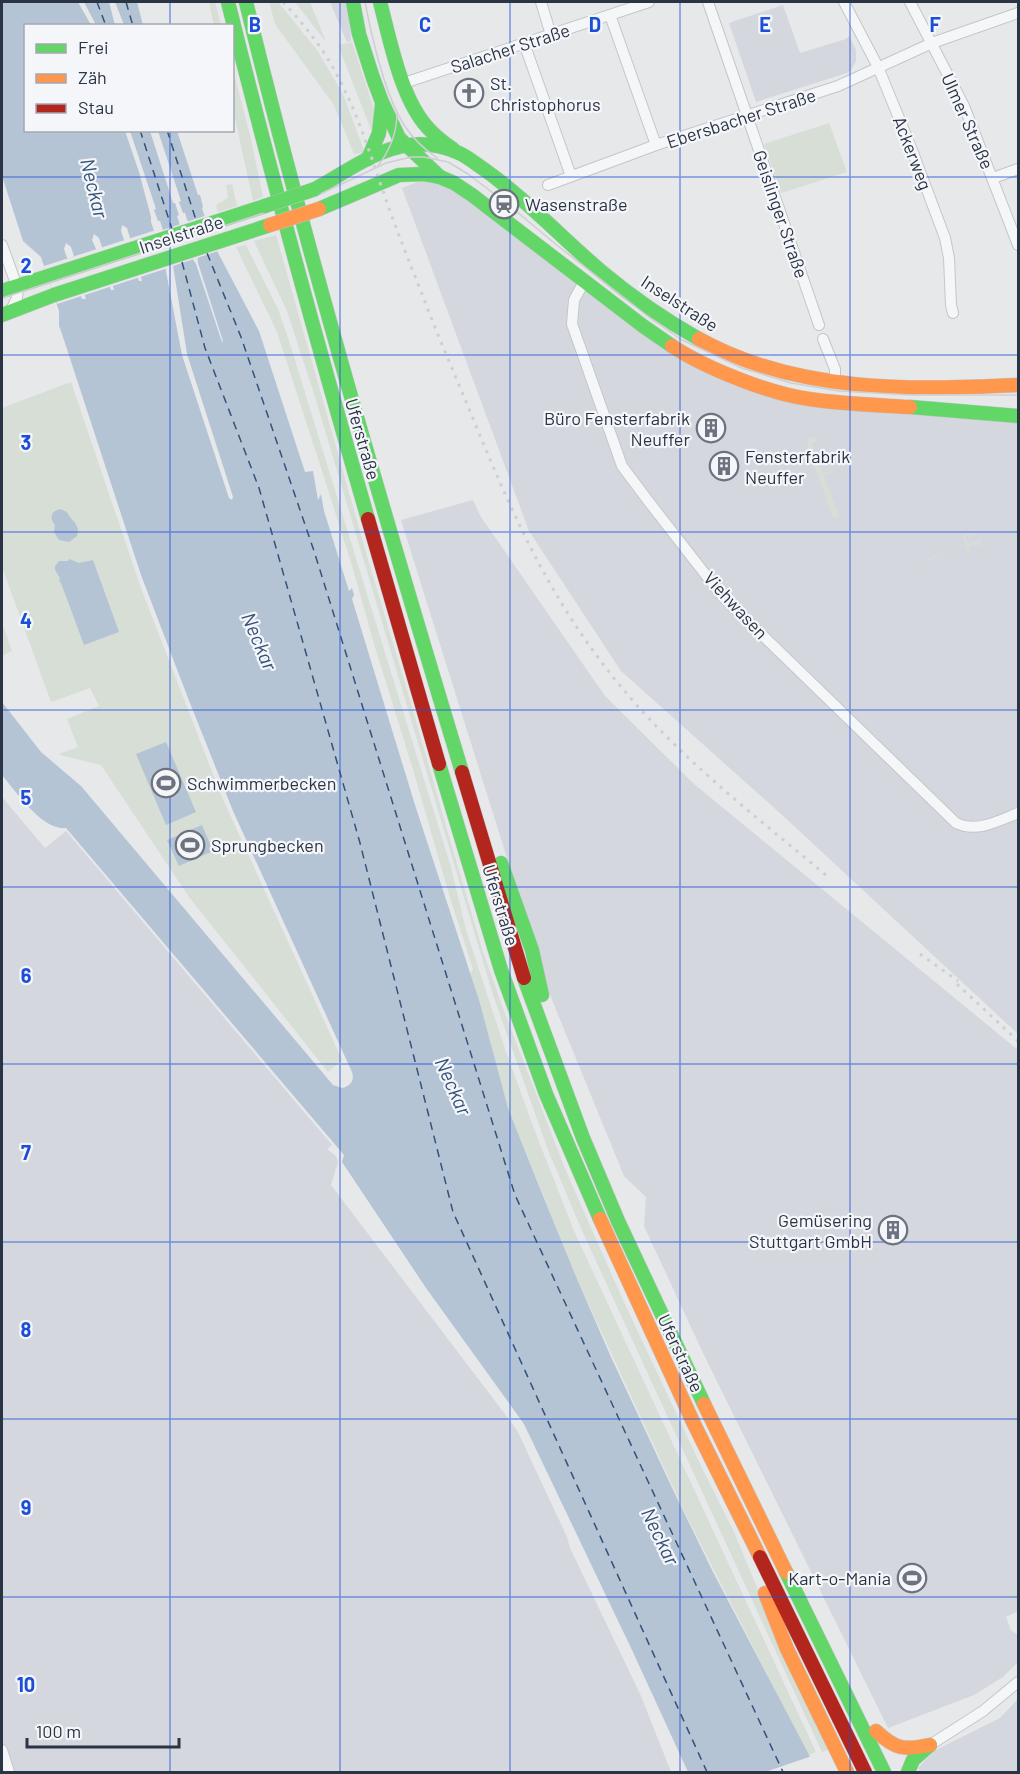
<svg xmlns="http://www.w3.org/2000/svg" width="1020" height="1774" viewBox="0 0 1020 1774" font-family="Barlow,sans-serif">
  <rect width="100%" height="100%" fill="#e6e8ea"/>
  <g fill="#d4d7dd">
    <path d="M330,2h19l2,39 -4,1z"/>
    <path d="M783,5l17,48 46,-14 3,-3 7,14v11l-6,11 -94,30 -27,-79z"/>
    <path d="M423,180l22,4 23,14 212,160 55,28 66,17 217,20v611l-237,-220 -160,-143 -92,-140 -127,-343z"/>
    <path d="M473,500l8,17 124,179 89,88 324,266v561l-12,6 5,13 7,5v27l-15,15 -29,18 -86,33 -185,-375 -59,-127 2,-29 -22,-21 -74,-181 -149,-475z"/>
    <path d="M2,797l43,51 21,-17 266,314 -5,4 9,7 2,6 -7,23 186,245 50,107 3,11 71,148 30,76h-669z"/>
    <path d="M1018,1699v73h-99v-5l15,-16 66,-33z"/>
  </g>
  <g fill="#d6ded6">
    <path d="M209,2h6l6,23h-7z"/>
    <path d="M269,2h9l39,48 26,44 22,59 -11,1 -20,-49 -59,-81z"/>
    <path d="M295,2h15l16,40z"/>
    <path d="M352,42l23,70 -3,20 -34,-87z"/>
    <path d="M233,70l17,65 13,62 -10,4 -20,-92z"/>
    <path d="M829,123l18,49 -66,21 -17,-49z"/>
    <path d="M232,184l5,22 -19,6 -2,-7 12,-7 -2,-13z"/>
    <path d="M276,235l93,328 41,137 38,133 35,119 24,67 59,152 56,127 79,168 33,66 29,70 67,147 -8,3 -238,-517 -36,-85 -55,-155 -177,-595 -29,-89 -33,-70z"/>
    <path d="M246,245l32,64 12,35 161,523 15,63 39,119 29,80 40,102 242,521 -8,3 -123,-242 -108,-234 -69,-171 -38,-134 3,-5 -22,-68 -39,-135 -38,-122 -21,-75 -30,-95 -46,-142 -41,-85z"/>
    <path d="M71,382l70,206 80,207 121,265 -14,12 -139,-175 -88,-132 -41,-10 -1,-1 19,-7 -11,-28 32,-13 -9,-18 -39,14 -49,-135v-159z"/>
    <path d="M809,437l11,3 -8,3 11,30 8,-2 1,2 -8,3 15,40 -6,2 -26,-73z"/>
    <path d="M976,531l1,1 -12,5 3,7 12,-4 3,7h-2l-3,-4 -10,4 2,5 -2,1 -3,-8 -41,17 -1,-1 42,-17 -3,-8z"/>
    <path d="M2,623l10,28 -10,5z"/>
  </g>
  <g fill="#b4c4d5" fill-rule="evenodd">
    <path d="M2,2h76l13,23 -65,1v104l99,1 14,41 12,45v5l13,39 18,94 47,143 3,2 1,-3 -46,-143 -15,-95 -12,-38h-2l-4,-11 2,-1 -26,-78h20l23,72h2l4,12 -2,1 12,37 7,11 26,78 1,-1 -25,-78 -1,-13 -12,-37h-2l-4,-11 2,-1 -23,-70h19l21,64h2l3,12 -1,1 12,37 45,86 46,141 8,-1 5,29 3,-6 3,17 25,80 3,-3 2,7 -2,4 63,206 64,195 29,108 29,73 40,98 34,78 64,137 38,78 105,200h-130l-56,-122 -108,-226 -98,-136 -84,-126 2,-7 -278,-327c-23,3 -50,-36 -64,-53v-73l39,50 40,34 252,299 9,3c8,-2 13,-7 10,-16l-119,-261 -45,-113 -47,-123 -79,-241 -3,-8v-15l-18,-54 -18,-16 -21,-65zM122,225l5,3 3,10 -1,1 13,42h-3l-14,-41h-1l-3,-9zM94,234l5,4 3,9 -1,1 13,42h-3l-14,-41h-1l-4,-9zM66,243l5,4 3,9 -2,1 14,42h-4l-13,-41h-2l-3,-9z"/>
    <path d="M84,2h25l6,23h-19z"/>
    <path d="M115,2h22l6,23h-19z"/>
    <path d="M60,509l7,3c4,9 14,12 10,24l-8,6 -10,-2 -5,-8 1,-7c-6,-7 -4,-14 5,-16z"/>
    <path d="M69,559l10,4 14,-3 26,72 -35,13 -23,-62 -2,-2 1,-3 -5,-8v-4l4,-5h9z"/>
    <path d="M166,742l30,70 -30,13 -30,-71z"/>
    <path d="M202,825l11,26 -34,15 -12,-26z"/>
  </g>
  <g fill="#e6e8ea">
    <path d="M184,215l2,7 22,-7 13,35 -51,17 -10,-36 21,-7 -2,-7z"/>
    <path d="M156,230l12,38 -111,36 -13,-38z"/>
    <path d="M812,1756l8,14 -7,2h-48z"/>
  </g>
  <g fill="none" stroke-linecap="round" stroke-linejoin="round">
    <g stroke="#34527a" stroke-width="1.5" stroke-dasharray="8 6" stroke-linecap="butt">
      <path d="M97,2l9,24"/>
      <path d="M126,2l7,24"/>
      <path d="M140,130l32,99"/>
      <path d="M167,130l29,90"/>
      <path d="M207,253l34,84 73,214 201,644 268,577"/>
      <path d="M182,262l23,86 54,140 101,355 93,369 254,560"/>
    </g>
    <g stroke="#c4c6c8" stroke-width="12">
      <g id="street">
        <path d="M541,2l10,33"/>
        <path d="M708,2l111,323"/>
        <path d="M844,2l34,65 34,83 33,88 4,20 2,47 2,8"/>
        <path d="M910,2l54,104 54,139"/>
        <path d="M610,15l46,130"/>
        <path d="M524,43l47,133"/>
        <path d="M404,83l245,-81"/>
        <path d="M993,178l25,-9"/>
        <path d="M548,185l108,-40 182,-59 94,-43 86,-30"/>
        <path d="M2,245l16,44 -1,9 -7,14"/>
        <path d="M584,282l-10,18 -2,24 50,142 27,36 74,95 233,226c21,10 42,-2 62,-10"/>
        <path d="M823,339l12,30v13"/>
        <path d="M930,1745l53,-34 35,-29"/>
        <path d="M2,1750l7,22"/>
      </g>
    </g>
    <g stroke="#c4c6c8" stroke-width="15">
      <g id="fast">
        <path d="M228,2c43,173 90,345 140,517"/>
        <path d="M246,2c63,259 139,515 216,770"/>
        <path d="M353,2l6,32 14,44 9,24 17,36 41,39 14,6 18,12 171,131 29,20"/>
        <path d="M380,2c10,38 21,97 48,126 7,8 16,15 25,21"/>
        <path d="M368,159l11,-26 3,-28"/>
        <path d="M315,189c30,-16 60,-40 95,-44 16,-2 33,1 49,8 9,4 17,11 26,17 42,30 78,69 117,102 30,25 63,48 97,67"/>
        <path d="M319,209l80,-34 25,-1 16,3"/>
        <path d="M2,291l263,-85"/>
        <path d="M2,315l52,-20 216,-70"/>
        <path d="M910,407l108,9"/>
        <path d="M439,764l62,206 45,124 54,125"/>
        <path d="M501,863l31,87 10,45"/>
        <path d="M524,978l59,160 35,83 86,183"/>
        <path d="M786,1572l98,200"/>
        <path d="M908,1772l5,-12 17,-15"/>
      </g>
    </g>
    <g stroke="#c4c6c8" stroke-width="15">
      <g id="slow">
        <path d="M699,339c98,54 211,51 319,46"/>
        <path d="M672,346c33,22 98,48 137,53 33,5 67,6 101,8"/>
        <path d="M600,1219l94,205 66,133"/>
        <path d="M704,1404l82,168"/>
        <path d="M765,1593l22,56 60,123"/>
        <path d="M876,1731c20,19 28,19 54,14"/>
      </g>
    </g>
    <g stroke="#c4c6c8" stroke-width="15">
      <g id="jam">
        <path d="M368,519l71,245"/>
        <path d="M462,772l62,206"/>
        <path d="M760,1557l105,215"/>
      </g>
    </g>
    <use href="#street" stroke="#f5f6f7" stroke-width="10"/>
    <use href="#fast" stroke="#63d668" stroke-width="14"/>
    <use href="#slow" stroke="#ff974d" stroke-width="14"/>
    <use href="#jam" stroke="#b3261e" stroke-width="14"/>
    <g stroke="#cecfd2" stroke-width="1.5">
      <path d="M365,2c7,36 20,93 39,123 9,14 20,24 33,33"/>
      <path d="M378,166c12,-16 19,-33 19,-53"/>
      <path d="M2,298l314,-102 70,-33 25,-6h13l24,5 20,12 37,28 53,44 92,72 32,22 60,28 49,15 48,8 73,4h106"/>
    </g>
    <g stroke="#cecfd2" stroke-width="3" stroke-dasharray="3 6" stroke-linecap="butt">
      <path d="M283,2c20,21 39,45 53,71 24,44 37,91 54,138 10,28 21,55 32,83 16,43 35,85 52,127 39,95 78,182 144,262 60,74 136,132 209,193"/>
      <path d="M920,954l38,27"/>
      <path d="M957,984l61,57"/>
    </g>
    <g stroke="#c4c6c8" stroke-width="15" stroke-linecap="butt">
      <path id="fast-bridge" d="M265,206l50,-17"/>
    </g>
    <g stroke="#c4c6c8" stroke-width="15" stroke-linecap="butt">
      <path id="slow-bridge" d="M270,225l49,-16"/>
    </g>
    <use href="#fast-bridge" stroke="#63d668" stroke-width="14"/>
    <use href="#slow-bridge" stroke="#ff974d" stroke-width="14"/>
  </g>
  <path fill="none" stroke="#1d4ed8" stroke-width="1.5" stroke-opacity="0.55" d="M170,2v24M340,2v1770M510,2v1770M680,2v1770M850,2v1770M170,130v1642M2,177h1016M2,355h1016M2,532h1016M2,710h1016M2,887h1016M2,1064h1016M2,1242h1016M2,1419h1016M2,1597h1016"/>
  <defs>
    <g id="church-ring" transform="scale(1.5)"><circle r="9.5" fill="#f4f6f9" stroke="#6c737f" stroke-width="1.5"/><path d="M-1.2-6h2.4v3.5h3.3v2.4h-3.3V6h-2.4V-.1h-3.3v-2.4h3.3Z" fill="#6c737f"/></g>
    <g id="station-ring" transform="scale(1.5)"><circle r="9.5" fill="#f4f6f9" stroke="#6c737f" stroke-width="1.5"/><path d="M-3-6H3Q5-6 5-4V2Q5 4 3 4L4.5 6H3L1.5 4h-3L-3 6H-4.5L-3 4Q-5 4-5 2V-4Q-5-6-3-6ZM-3.5-4v3h7v-3ZM-3.5 1v1.5H-2V1ZM2 1v1.5H3.5V1Z" fill="#6c737f"/></g>
    <g id="building-ring" transform="scale(1.5)"><circle r="9.5" fill="#f4f6f9" stroke="#6c737f" stroke-width="1.5"/><path d="M-4-6H4V6H1V3H-1V6H-4ZM-2.5-4.3h1.7v1.8h-1.7ZM.8-4.3h1.7v1.8H.8ZM-2.5-1h1.7V.8h-1.7ZM.8-1h1.7V.8H.8Z" fill="#6c737f"/></g>
    <g id="stadium-ring" transform="scale(1.5)"><circle r="9.5" fill="#f4f6f9" stroke="#6c737f" stroke-width="1.5"/><path d="M0-5a6.5 5 0 1 0 0 10a6.5 5 0 1 0 0-10ZM-3.5-1.8h7v3.6h-7Z" fill="#6c737f"/></g>
  </defs>
  <g fill-rule="evenodd">
    <use href="#church-ring" x="469" y="93"/>
    <use href="#station-ring" x="504" y="204"/>
    <use href="#building-ring" x="711" y="428"/>
    <use href="#building-ring" x="724" y="466"/>
    <use href="#stadium-ring" x="166" y="783"/>
    <use href="#stadium-ring" x="190" y="845"/>
    <use href="#building-ring" x="893" y="1230"/>
    <use href="#stadium-ring" x="912" y="1578"/>
  </g>
  <g text-anchor="middle" dominant-baseline="central" stroke-width="4.5" stroke-linejoin="round" paint-order="stroke">
    <g font-size="18" fill="#2b3445" stroke="#f4f6f9">
      <text transform="translate(510 48) rotate(-18)">Salacher Straße</text>
      <text transform="translate(741 118) rotate(-18)">Ebersbacher Straße</text>
      <text transform="translate(968 121) rotate(66)">Ulmer Straße</text>
      <text transform="translate(913 153) rotate(69)">Ackerweg</text>
      <text transform="translate(781 214) rotate(71)">Geislinger Straße</text>
      <text transform="translate(181 234) rotate(-18)">Inselstraße</text>
      <text transform="translate(680 303) rotate(33)">Inselstraße</text>
      <text transform="translate(363 439) rotate(74)">Uferstraße</text>
      <text transform="translate(736 605) rotate(47)">Viehwasen</text>
      <text transform="translate(501 905) rotate(73)">Uferstraße</text>
      <text transform="translate(681 1353) rotate(65)">Uferstraße</text>
    </g>
    <g font-size="18" fill="#2b3445" stroke="#f4f6f9" text-anchor="start">
      <text x="490" y="83">St.<tspan x="490" dy="21">Christophorus</tspan></text>
      <text x="525" y="204">Wasenstraße</text>
      <text x="690" y="418" text-anchor="end">Büro Fensterfabrik<tspan x="690" dy="21">Neuffer</tspan></text>
      <text x="745" y="456">Fensterfabrik<tspan x="745" dy="21">Neuffer</tspan></text>
      <text x="187" y="783">Schwimmerbecken</text>
      <text x="211" y="845">Sprungbecken</text>
      <text x="872" y="1220" text-anchor="end">Gemüsering<tspan x="872" dy="21">Stuttgart GmbH</tspan></text>
      <text x="891" y="1578" text-anchor="end">Kart-o-Mania</text>
    </g>
    <g font-size="20" font-style="italic" fill="#34527a" stroke="#f4f6f9">
      <text transform="translate(95 188) rotate(76)">Neckar</text>
      <text transform="translate(260 641) rotate(67)">Neckar</text>
      <text transform="translate(454 1086) rotate(66)">Neckar</text>
      <text transform="translate(661 1536) rotate(64)">Neckar</text>
    </g>
  </g>
  <g font-size="20" text-anchor="middle" font-weight="bold" fill="#1d4ed8" stroke="#f4f6f9" stroke-width="4.5" stroke-linejoin="round" paint-order="stroke">
    <text x="255" y="32">B</text>
    <text x="425" y="32">C</text>
    <text x="595" y="32">D</text>
    <text x="765" y="32">E</text>
    <text x="935" y="32">F</text>
    <text x="26" y="273">2</text>
    <text x="26" y="450">3</text>
    <text x="26" y="628">4</text>
    <text x="26" y="805">5</text>
    <text x="26" y="983">6</text>
    <text x="26" y="1160">7</text>
    <text x="26" y="1337">8</text>
    <text x="26" y="1515">9</text>
    <text x="26" y="1692">10</text>
  </g>
  <rect width="1020" height="1774" fill="none" stroke="#2b3445" stroke-width="6"/>
  <rect x="24" y="24" width="210" height="108" fill="#f4f6f9" stroke="#a4a8b1" stroke-width="1.5"/>
  <rect x="36" y="44" width="30" height="9" fill="#63d668" stroke="#a4a8b1" stroke-width="1.5"/>
  <text x="78" y="54" font-size="18" fill="#2b3445">Frei</text>
  <rect x="36" y="74" width="30" height="9" fill="#ff974d" stroke="#a4a8b1" stroke-width="1.5"/>
  <text x="78" y="84" font-size="18" fill="#2b3445">Zäh</text>
  <rect x="36" y="104" width="30" height="9" fill="#b3261e" stroke="#a4a8b1" stroke-width="1.5"/>
  <text x="78" y="114" font-size="18" fill="#2b3445">Stau</text>
  <path d="M27 1738v9h152v-9" fill="none" stroke="#2b3445" stroke-width="3"/>
  <text x="36" y="1738" font-size="18" fill="#2b3445" stroke="#f4f6f9" stroke-width="4.5" paint-order="stroke">100 m</text>
</svg>
